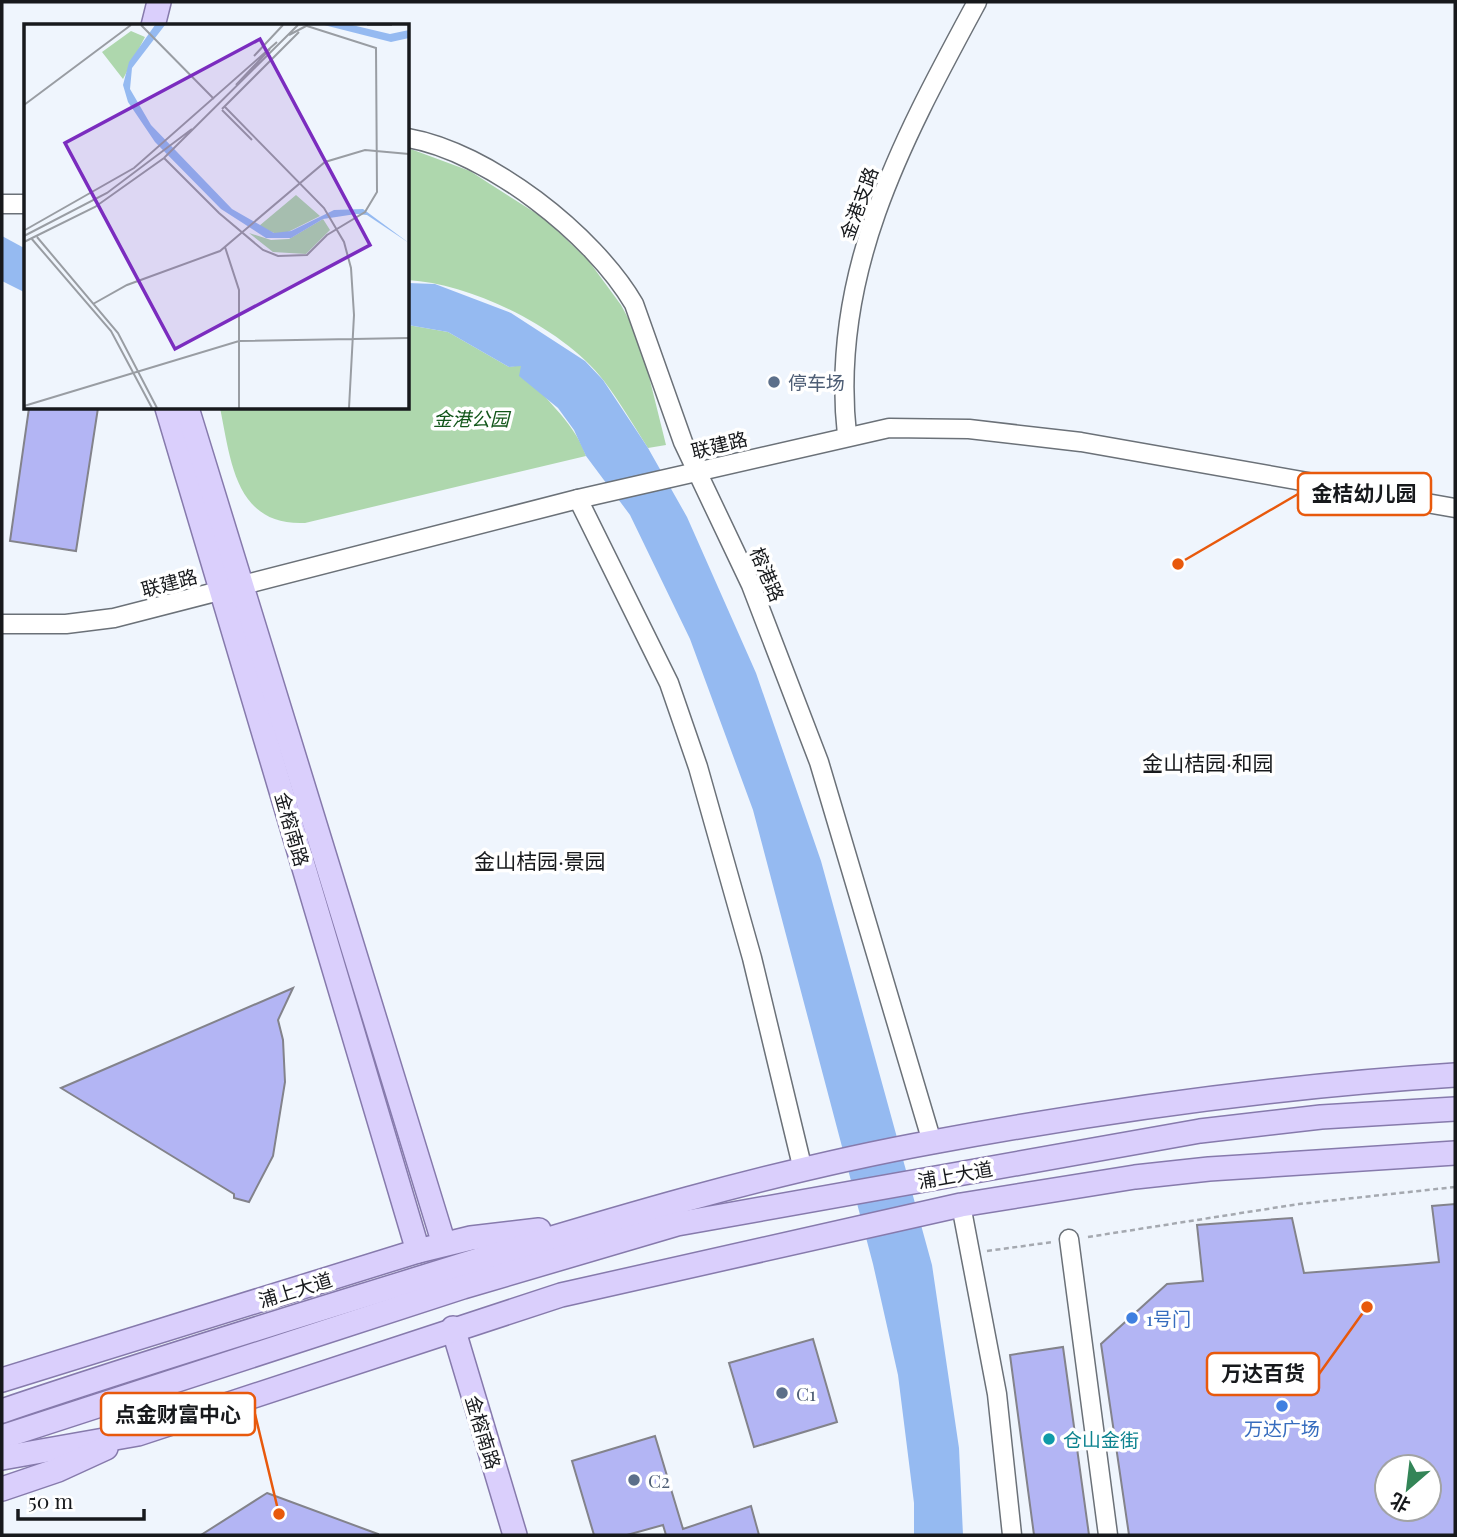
<svg xmlns="http://www.w3.org/2000/svg" width="1457" height="1537" viewBox="0 0 1457 1537" font-family="'Playfair Display','Noto Sans SC',serif">
  <rect width="100%" height="100%" fill="#eff5fd"/>
  <g fill="#aed7ad">
    <path d="M408,148l62,23 20,13 55,35 43,41 33,45 19,35 26,105 -18,3c-14,-22 -28,-46 -44,-67 -40,-52 -131,-97 -196,-101z"/>
    <path d="M408,325l40,7 61,35 12,-2c19,33 52,53 65,91l-281,67c-70,3 -74,-62 -85,-115h188z"/>
  </g>
  <g fill="#95baf1">
    <path d="M2,236l24,13v44l-24,-12z"/>
    <path d="M408,283l27,1 76,29 74,48 18,19 45,68 39,69 69,156 65,188 111,404 27,183 4,87h-49v-32l-16,-128 -25,-111 -120,-454 -63,-171 -60,-124 -44,-59 -12,-26 -16,-22 -39,-32 2,-10 -12,1 -61,-35 -40,-7z"/>
  </g>
  <g fill="#b3b5f4" stroke="#83838b" stroke-width="2" fill-rule="evenodd">
    <path d="M29,408h69l-22,143 -66,-10z"/>
    <path d="M293,988l-15,32 5,20 2,42 -12,74 -24,46 -15,-4v-4l-173,-106z"/>
    <path d="M1455,1204v331h-326l-28,-191 66,-60 36,-3 -6,-56 95,-7 12,55 102,-8 33,-3 -7,-56zM1387,1467h42v42h-42z"/>
    <path d="M813,1339l24,83 -83,25 -25,-84z"/>
    <path d="M1063,1347l26,188h-55l-24,-180z"/>
    <path d="M655,1436l28,93 68,-23 8,29h-93l-3,-10 -36,10h-33l-22,-74z"/>
    <path d="M267,1493l111,41v1h-177z"/>
  </g>
  <g fill="none" stroke-linecap="round" stroke-linejoin="round">
    <g stroke="#6b7178" stroke-width="21">
      <g id="minor">
        <path d="M408,138c80,14 185,96 226,166l49,138 68,143 68,177 113,380"/>
        <path d="M2,204h24"/>
        <path d="M847,435c-18,-162 56,-296 130,-433"/>
        <path d="M578,499l91,184 29,84 54,191 51,212"/>
        <path d="M2,624h64l48,-6 464,-119 311,-71 80,1 112,13 374,66"/>
        <path d="M961,1205l36,189 15,141"/>
        <path d="M1069,1239l39,296"/>
      </g>
    </g>
    <g stroke="#867aac" stroke-width="26">
      <g id="major">
        <path d="M153,26l6,-24"/>
        <path d="M167,408l251,843"/>
        <path d="M187,408l257,836"/>
        <path d="M453,1328l62,207"/>
        <path d="M2,1380l416,-129 53,-13 68,-8"/>
        <path d="M2,1411c147,-50 296,-95 444,-141 161,-49 322,-98 487,-128 172,-32 348,-56 522,-67"/>
        <path d="M2,1437l461,-150 214,-63 523,-93 121,-14 134,-8"/>
        <path d="M2,1458l136,-24 423,-139 400,-90 174,-28 74,-8 246,-16"/>
        <path d="M2,1489l56,-19 48,-22"/>
      </g>
    </g>
    <g stroke="#a5a9b0" stroke-width="2.5" stroke-dasharray="5 3.5" stroke-linecap="butt">
      <path d="M1088,1237l211,-33 156,-17"/>
      <path d="M987,1251l66,-9"/>
    </g>
    <use href="#minor" stroke="#fff" stroke-width="18"/>
    <use href="#major" stroke="#dacffc" stroke-width="23"/>
  </g>
  <g fill="#5c6f8a" stroke="#fff" stroke-width="2.5">
    <circle cx="774" cy="382" r="7"/>
    <circle cx="782" cy="1393" r="7"/>
    <circle cx="634" cy="1480" r="7"/>
  </g>
  <g fill="#3f7fe0" stroke="#fff" stroke-width="2.5">
    <circle cx="1132" cy="1318" r="7"/>
    <circle cx="1282" cy="1406" r="7"/>
  </g>
  <circle fill="#0f9aa8" stroke="#fff" stroke-width="2.5" cx="1049" cy="1439" r="7"/>
  <g text-anchor="middle" dominant-baseline="central" stroke-width="7" stroke-linejoin="round" paint-order="stroke">
    <g font-size="19" fill="#17191c" stroke="#fff">
      <text transform="translate(858 203) rotate(-70)">金港支路</text>
      <text transform="translate(719 444) rotate(-14)">联建路</text>
      <text transform="translate(768 574) rotate(67)">榕港路</text>
      <text transform="translate(169 582) rotate(-15)">联建路</text>
      <text transform="translate(293 829) rotate(74)">金榕南路</text>
      <text transform="translate(955 1174) rotate(-10)">浦上大道</text>
      <text transform="translate(295 1289) rotate(-17)">浦上大道</text>
      <text transform="translate(484 1432) rotate(73)">金榕南路</text>
    </g>
    <g font-size="19" fill="#4e5e75" stroke="#fff" text-anchor="start">
      <text x="788" y="382">停车场</text>
      <text x="796" y="1393">C1</text>
      <text x="648" y="1480">C2</text>
    </g>
    <g font-size="19" font-style="italic" fill="#12561a" stroke="#fff">
      <text x="471" y="418">金港公园</text>
    </g>
    <g font-size="19" fill="#366cbe" stroke="#fff" text-anchor="start">
      <text x="1146" y="1318">1号门</text>
      <text x="1282" y="1428" text-anchor="middle">万达广场</text>
    </g>
    <g font-size="19" fill="#0d838f" stroke="#fff" text-anchor="start">
      <text x="1063" y="1439">仓山金街</text>
    </g>
    <g font-size="21" fill="#17191c" stroke="#fff">
      <text x="1208" y="762">金山桔园·和园</text>
      <text x="540" y="860">金山桔园·景园</text>
    </g>
  </g>
  <g transform="translate(24 24)">
    <rect width="385" height="385" fill="#eff5fd"/>
    <path d="M107,7l14,6 -22,42 -21,-27zM272,171l24,21 -34,17h-12l-15,-7zM299,195l7,11 -24,24 -33,-2 -24,-19 22,7 18,-1z" fill="#aed7ad"/>
    <path d="M131,1h10l-33,43 -2,21 21,36 81,84 42,24 17,-2 43,-21 29,-1 46,34 -42,-28 -11,-1 -33,5 -32,19h-25l-45,-29 -66,-67 -27,-40 -5,-17 6,-23zM300,1h28l38,9 19,-4v8l-18,4z" fill="#95baf1"/>
    <path fill="none" stroke="#999da3" stroke-width="2" d="M117,1l73,74M343,1h25M265,11l19,-10M230,32l29,-31M212,61l34,-36M0,81l107,-80M201,83l99,101 20,34 7,26 3,47 -5,93M198,85l77,-77M198,86l30,30M140,134l55,55 44,37 15,6 29,-1 20,-20 38,-23 12,-20 -1,-144 -69,-22M1,206l109,-62 143,-126M0,212l83,-43 85,-64M13,213l81,96 39,75M7,214l80,93 41,77M0,218l71,-35 69,-49 134,-133M201,223l14,43v118M69,280l34,-19 93,-34 105,-89 40,-12 44,4M0,382l215,-65 170,-3"/>
    <path fill="#7b2cbf" fill-opacity="0.15" stroke="#7b2cbf" stroke-width="3.5" d="M236,15l110,206 -195,104 -110,-206z"/>
    <rect width="385" height="385" fill="none" stroke="#17191c" stroke-width="3.5"/>
  </g>
  <path fill="none" stroke="#e8590c" stroke-width="2.5" d="M1178 564L1298 494M1367 1307L1319 1374M279 1514L255 1414"/>
  <g fill="#e8590c" stroke="#fff" stroke-width="2.5">
    <circle cx="1178" cy="564" r="7"/>
    <circle cx="1367" cy="1307" r="7"/>
    <circle cx="279" cy="1514" r="7"/>
  </g>
  <g fill="#fff" stroke="#e8590c" stroke-width="2.5">
    <rect x="1298" y="473" width="133" height="42" rx="7"/>
    <rect x="1207" y="1353" width="112" height="42" rx="7"/>
    <rect x="101" y="1393" width="154" height="42" rx="7"/>
  </g>
  <g font-size="21" text-anchor="middle" font-weight="bold" fill="#17191c">
    <text x="1364" y="501">金桔幼儿园</text>
    <text x="1263" y="1381">万达百货</text>
    <text x="178" y="1422">点金财富中心</text>
  </g>
  <rect width="1457" height="1537" fill="none" stroke="#17191c" stroke-width="7"/>
  <g transform="translate(1408 1488) rotate(208)"><circle r="33" fill="#ffffff" stroke="#a2a3a4" stroke-width="2"/>
  <path d="M0-5L12 26L0 18L-12 26Z" fill="#338557"/>
  <text y="-10" font-size="19" font-weight="bold" text-anchor="middle" fill="#17191c">北</text>
  </g>
  <path d="M18 1509v10h126v-10" fill="none" stroke="#17191c" stroke-width="3.5"/>
  <text x="28" y="1509" font-size="21" fill="#17191c" stroke="#ffffff" stroke-width="5" paint-order="stroke">50 m</text>
</svg>
